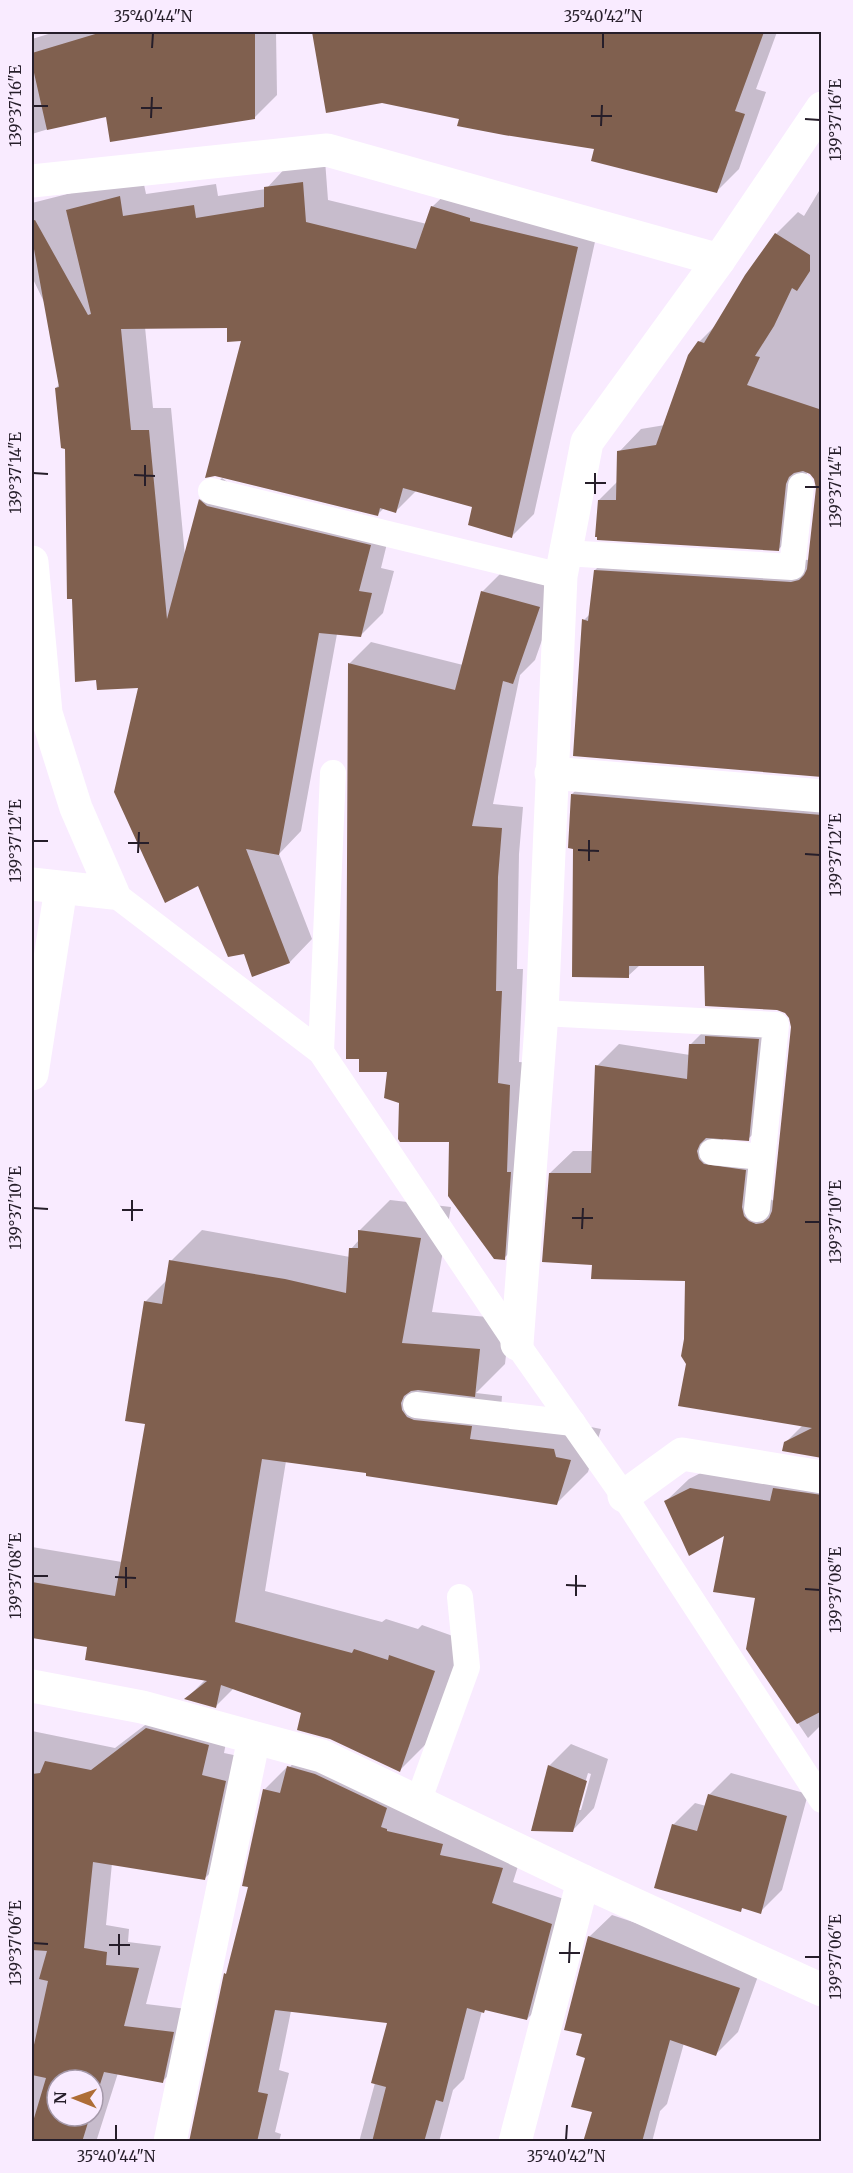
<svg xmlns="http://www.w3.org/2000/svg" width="853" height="2173" viewBox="0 0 853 2173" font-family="Merriweather,serif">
  <rect width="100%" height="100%" fill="#f9ebff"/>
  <g fill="#0003" fill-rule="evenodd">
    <path d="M55,32h221l1,63 -22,22 -56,-34 -167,51v-95z"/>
    <path d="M314,32h463l-21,57 10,3 -27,77 -22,22 -121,-43 -214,-47 -54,10z"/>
    <path d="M325,160l3,40 99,24 5,-17 23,-22 144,39 -65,290 -23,23 -37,-31 -57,-16 -21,21 -12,-3 -6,6 -135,-174 -15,-14 -83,1 8,81h18l14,148 15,-56 22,-22 8,6 162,39 -11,45 13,3 -11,42 -23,23 -23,-2 -36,197 -22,23 33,85 -22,23 -37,13 -8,-22 -46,-69 -132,-436 -11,-60 4,-4 -15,-80 -13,-27v-74l110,-28 4,19 70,-10 2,12 48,-7 22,-24z"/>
    <path d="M822,186v590l-238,-156 7,-7 4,-43 23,-22 191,12 8,-72 -1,-9 -9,-8 -7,56 -22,23 -179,-50 19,-19 1,-29 22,-23 24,-4 34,-83 19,-19 58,-89 22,-22 6,4z"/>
    <path d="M504,570l57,16 -26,74 -15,15 -27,129 30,3 -4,47 -2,115h6l-4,93 13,1 -6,174 -22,21 -53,-117 -50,-39 -12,-32 -28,-12 -14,-1 3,-394 21,-21 92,23 19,-73z"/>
    <path d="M595,772l227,19v665l-37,-13 18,-18 -116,-61v-84l-93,-16 -44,-91 23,-22h20l4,-85 22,-22 71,11v-10l23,-23 68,-5 -10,100 -23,22 -26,-1 4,5 41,6 3,50 4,2 18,-175 -1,-9 -6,-6 -79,-46h-66l-12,11 -53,-128 -3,-54z"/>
    <path d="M390,1200l61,7 -19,105 78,7 -5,45 -29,29 26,3 -1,13 100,20 -13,43 -31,31 -189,-32 -82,-10 -21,130 117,31 4,-3 32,10 4,-4 42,15 -34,100 -31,31 -96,-59 -69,-24 -18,18 -29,-8 19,-19 -117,-33 -57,-10v-89l90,15 24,-140v-121l22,-22 3,-18 31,-31 148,27 1,-8 8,-9v-9z"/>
    <path d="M714,1466l108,4v254l-14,14 -60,-89 9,-52 -31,-64 -60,-32 23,-22z"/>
    <path d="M170,1706l60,16 -6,31 24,5 -20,98 -23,22 -93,-15 -6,62 23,4 -1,13 33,4 -15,58 49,6 -10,48 -22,23 -45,-8 -22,69h-64v-411l83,17zM57,2080h36v36h-36z"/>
    <path d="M571,1744l37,15 -14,49 -22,23 -23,-65zM588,1773l3,1 -10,36h-4z"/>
    <path d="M310,1745l214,102 -11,35 60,20 -24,95 -22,22 -41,-11 -4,3 -18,68 -11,11 -14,52h-80l16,-59 13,-61 -97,-11 -12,59 10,3 -14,59 6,2 -2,8h-89l36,-168 2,-2 21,-86 15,-96 22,-22 2,1z"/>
    <path d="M731,1773l77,21 -26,96 -22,22 -17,-5 -3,3 -67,-85 22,-22 11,3 3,-11z"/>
    <path d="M612,1915l150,50 -24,67 -22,22 -32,-11 -17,61 -7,7 -8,31h-67l9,-31 -10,-78 5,-96z"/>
  </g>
  <g fill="#80604f">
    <path d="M102,32h153v87l-145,23 -4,-25 -59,13 -15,-66v-11z"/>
    <path d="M312,32h452l-29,79 10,3 -28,79 -126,-32 3,-12 -90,-14 -47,-9 2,-7 -77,-16 -56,10z"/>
    <path d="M303,182l3,40 110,27 15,-43 39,12v3l108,26 -66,291 -44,-13 4,-18 -69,-19 -7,25 -16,-5 -2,8 -163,-40 -10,2 36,-137 -14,1v-14l-106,1 10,101h18l18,189 32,-120 8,7 164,39 -12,46 13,2 -11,44 -42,-4 -40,222 -33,-6 44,114 -38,14 -8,-23 -16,3 -30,-71 -33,17 -51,-111 24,-104 -41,2 -1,-10 -21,2 -3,-83h-5l-2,-150 -4,-1 -6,-60 4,-1 -27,-149v-17l3,-1 53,95 3,-1 -25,-104 54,-14 3,20 71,-11 2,13 68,-11v-20z"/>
    <path d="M775,233l35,22v16l-13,20 -5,-3 -18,38 -19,30 5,1 -13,28 75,25v367l-249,-21 9,-137 6,2 6,-51 197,12 8,-2 5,-5 3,-6 9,-81 -2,-9 -4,-5 -7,-3 -9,2 -5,4 -3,7 -7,67 -182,-11v-3h-2l3,-37h18l1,-49 39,-6 32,-90 10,-14 6,2 41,-68z"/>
    <path d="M481,591l59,16 -27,77 -10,-3 -31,145 30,2 -4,49 -2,114h6l-4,92 12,2 -3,87h4l-6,88 -11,-1 -46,-63 1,-54h-49l-2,-3 1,-36 -15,-5 3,-26h-28v-13h-13l2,-396 107,27z"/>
    <path d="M571,794l251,21v643l-40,-7 2,-9 28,-14 -134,-22 8,-42 -5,-8 3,-17 1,-58 -94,-2 1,-14 -50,-3 7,-89h42l4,-108 92,14 2,-35h16v-8l54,3 -10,102 -43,-3 -6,6 -3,7 2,8 5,5 42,6 -4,37 2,9 5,5 7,3 7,-1 6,-5 3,-7 19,-184 -2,-9 -4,-5 -8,-3 -72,-4 -1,-40h-75v12l-57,-1 1,-128 -5,-1z"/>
    <path d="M358,1230l63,8 -19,105 78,6 -5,48 -57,-7 -7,1 -7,5 -3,7 1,7 5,7 7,3 58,6 -2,13 84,10 2,8 15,3 -14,45 -191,-29v-3l-104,-14 -27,163 117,31 2,-4 34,11 1,-5 46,16 -35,101 -70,-33 -33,-9 4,-17 -80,-28 -5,23 -32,-9 23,-18 -122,-21 2,-13 -55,-9v-56l83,14 30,-172 -20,-3 19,-120 18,3 7,-44 116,19 61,14 3,-45h9z"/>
    <path d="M690,1488l80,13 3,-13 49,7v216l-25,13 -51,-75 9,-51 -42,-6 11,-56 -35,20 -25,-55z"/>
    <path d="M146,1728l63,17 -7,30 24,6 -21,99 -112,-18 -9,86 23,4 -1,13 33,3 -15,58 50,6 -11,51 -59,-11 -11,34v-26h-36v36h33l-8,26h-50v-17l14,-47 -14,-3v-21l16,-73 -9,-2 8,-28 -15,-1v-176l8,-1 5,-12 46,9z"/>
    <path d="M548,1765l39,16 -14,51 -42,-1z"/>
    <path d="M287,1766l28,8 72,34 -6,19 6,2v2l56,13 -3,11 63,13 -11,35 60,21 -25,96 -42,-10 -1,3 -17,-5 -24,94 -7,-2 -12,42h-52l14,-55 -15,-4 16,-60 -112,-13 -17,82 10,2 -11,48h-68l35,-169 2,1 22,-87 -6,-1 21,-97 17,4z"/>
    <path d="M708,1794l79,22 -26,98 -19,-6 -1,4 -87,-24 18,-64 25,7z"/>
    <path d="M588,1936l152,52 -24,68 -46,-16 -28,102h-59l9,-30 -21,-5 14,-49 -9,-3 6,-21 -18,-4z"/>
  </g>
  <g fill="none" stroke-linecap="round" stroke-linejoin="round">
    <g stroke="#fff" stroke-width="26">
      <path d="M211,491l350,85"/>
      <path d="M565,553l227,14 9,-81"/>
      <path d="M113,893l208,159 196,292 107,152 198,304"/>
      <path d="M542,1013l234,12 -19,184"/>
      <path d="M321,1052l12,-279"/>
      <path d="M712,1152l50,5"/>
      <path d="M416,1405l157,18"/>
      <path d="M418,1802l49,-135 -7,-70"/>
    </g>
    <g stroke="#fff" stroke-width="33">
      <path d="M32,181l295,-31 392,110"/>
      <path d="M32,562l14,151 30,95 37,85 -81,-9"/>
      <path d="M551,773l271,23"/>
      <path d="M32,1074l29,-186"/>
      <path d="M517,1344l25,-331 19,-437 26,-134 132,-182 103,-152"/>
      <path d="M624,1496l58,-42 140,23"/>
      <path d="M32,1686l110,21 180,49 261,125 239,109"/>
      <path d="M170,2142l84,-404"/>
      <path d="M515,2142l68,-261"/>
    </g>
  </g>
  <path fill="none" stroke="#261e2a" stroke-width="2" d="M152,48l1,-15M603,48v-15M33,106h15M141,108h21M591,116h21M151,118l1,-21M805,119l15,1M601,126l1,-21M33,473l15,1M134,475l21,1M585,483h21M145,486v-21M805,487h15M595,494v-21M33,841h15M128,843h21M578,850l21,1M138,853l1,-21M805,854l15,1M589,861v-21M33,1208l15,1M122,1210h21M572,1218h21M132,1221v-21M805,1222h15M582,1229l1,-21M33,1576h15M115,1577l21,1M566,1585l20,1M126,1588v-21M805,1589l15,1M576,1596v-21M33,1943l15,1M109,1945h21M559,1953h21M119,1955v-21M805,1957h15M569,1963l1,-21M116,2140v-15M566,2140l1,-15"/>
  <rect width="853" height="2173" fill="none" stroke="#f9ebff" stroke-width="66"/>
  <g transform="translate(75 2098) rotate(271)"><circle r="28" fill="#f9ebff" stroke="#a599aa" stroke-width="1.5"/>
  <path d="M0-4.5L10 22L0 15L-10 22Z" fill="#ae6d37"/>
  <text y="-9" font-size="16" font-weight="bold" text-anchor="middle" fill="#261e2a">N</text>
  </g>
  <rect x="33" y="33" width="787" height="2107" fill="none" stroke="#261e2a" stroke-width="2"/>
  <g font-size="15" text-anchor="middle" fill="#261e2a">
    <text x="153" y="22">35°40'44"N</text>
    <text x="603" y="22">35°40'42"N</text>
    <text transform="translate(16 106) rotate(-90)" y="5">139°37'16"E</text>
    <text transform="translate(836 120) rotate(-90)" y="5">139°37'16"E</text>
    <text transform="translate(16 473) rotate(-90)" y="5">139°37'14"E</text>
    <text transform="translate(836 487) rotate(-90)" y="5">139°37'14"E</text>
    <text transform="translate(16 841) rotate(-90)" y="5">139°37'12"E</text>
    <text transform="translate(836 855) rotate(-90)" y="5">139°37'12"E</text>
    <text transform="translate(16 1208) rotate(-90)" y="5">139°37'10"E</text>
    <text transform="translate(836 1222) rotate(-90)" y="5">139°37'10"E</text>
    <text transform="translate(16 1576) rotate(-90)" y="5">139°37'08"E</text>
    <text transform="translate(836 1590) rotate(-90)" y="5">139°37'08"E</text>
    <text transform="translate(16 1943) rotate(-90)" y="5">139°37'06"E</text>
    <text transform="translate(836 1957) rotate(-90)" y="5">139°37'06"E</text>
    <text x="116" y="2162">35°40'44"N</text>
    <text x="566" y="2162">35°40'42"N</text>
  </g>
</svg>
